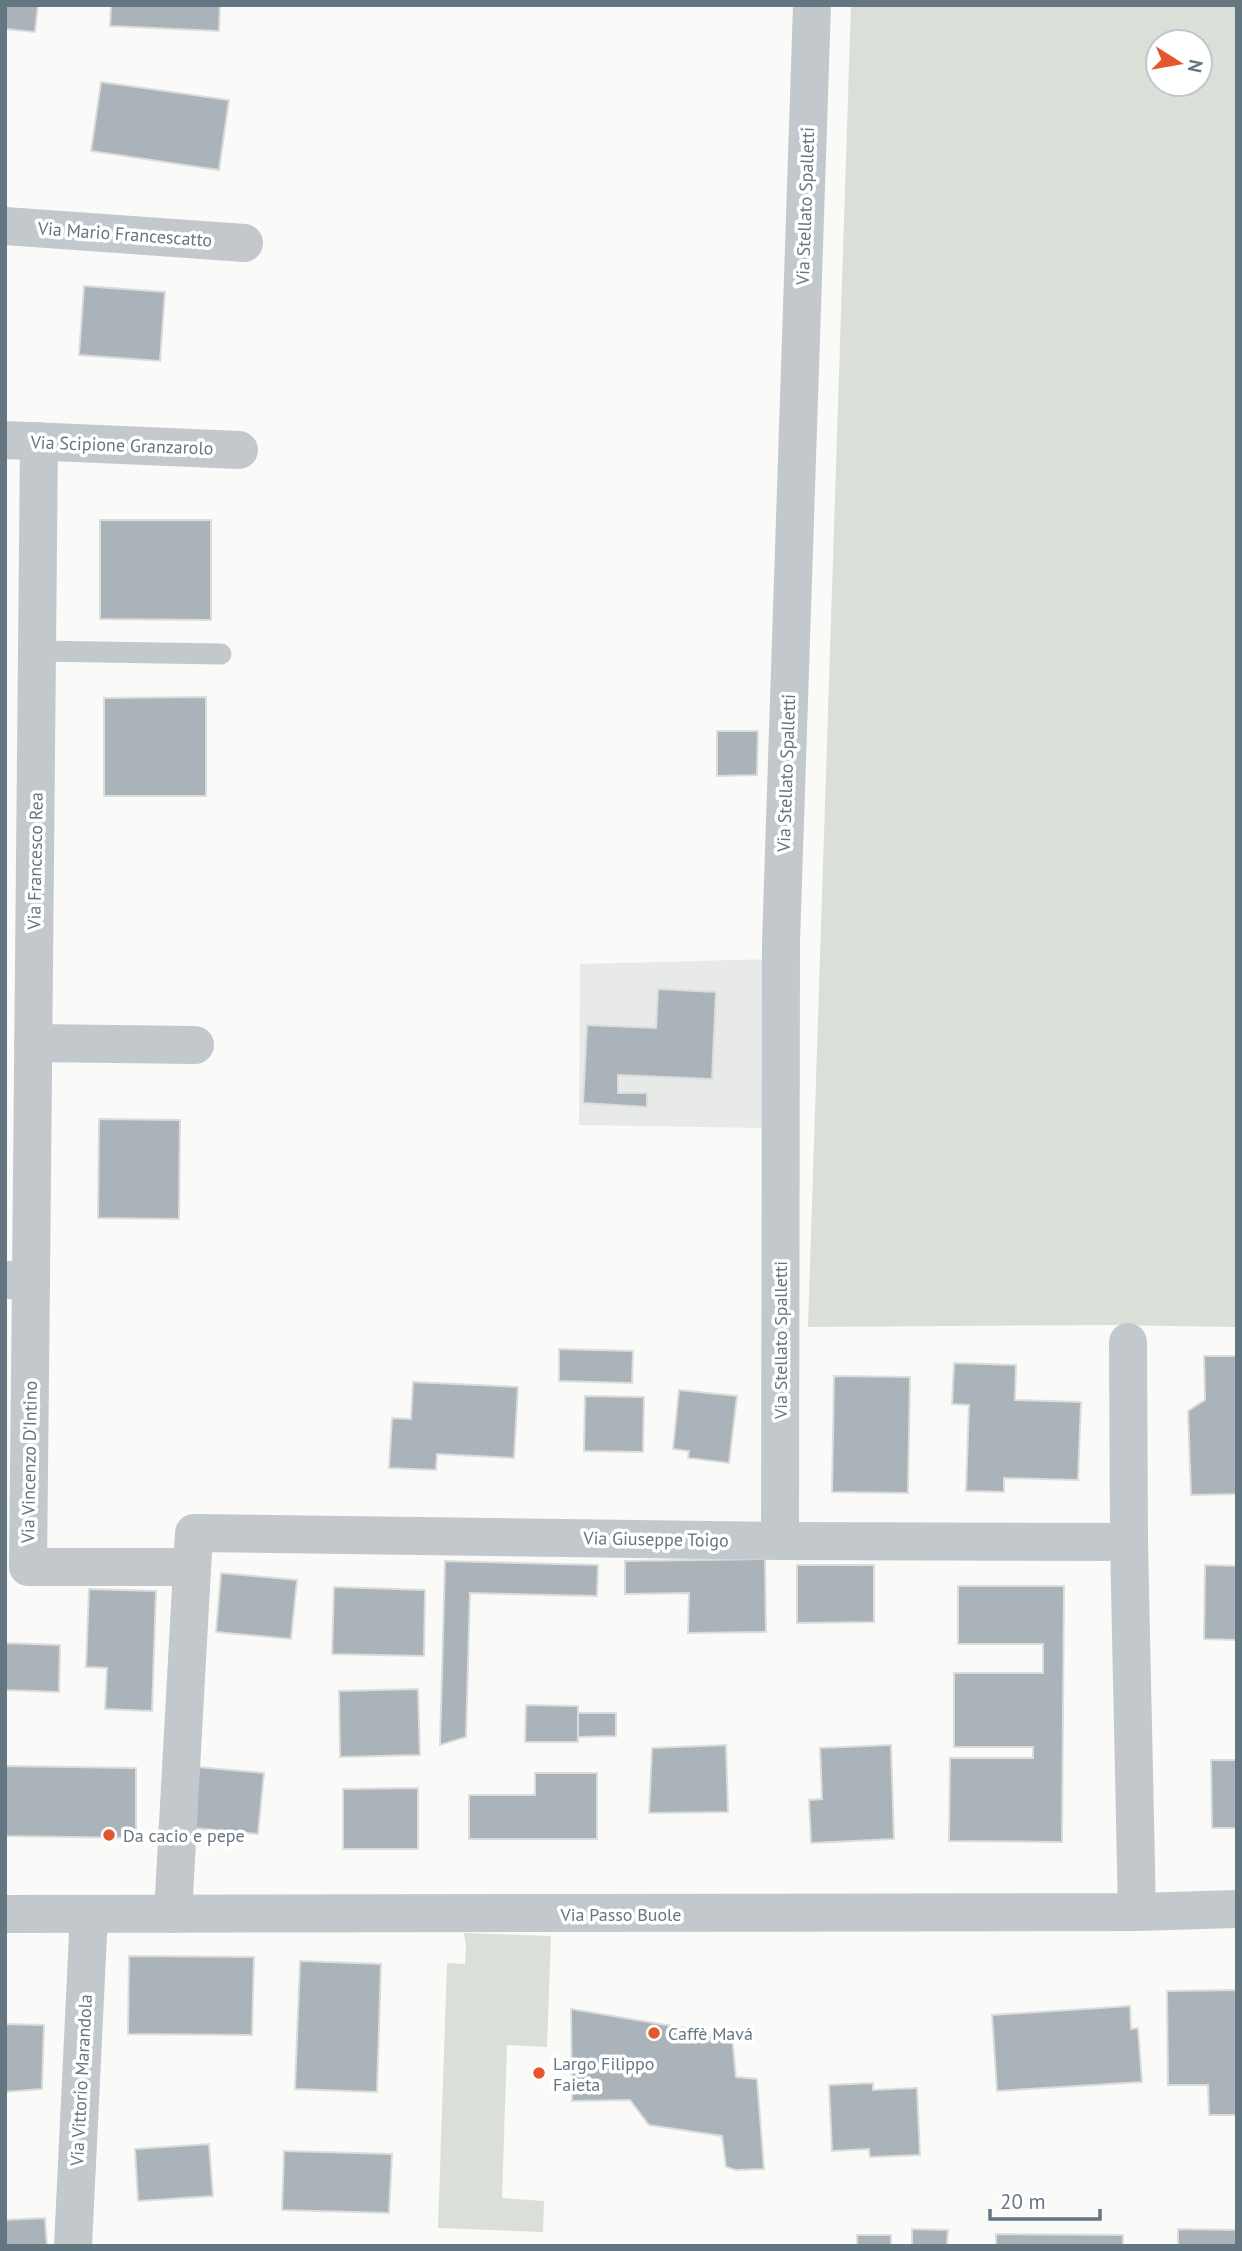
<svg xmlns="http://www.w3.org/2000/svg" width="1242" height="2251" viewBox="0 0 1242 2251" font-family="'PT Sans',sans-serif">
  <rect width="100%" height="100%" fill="#fafaf8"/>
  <path fill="#e8e9e9" d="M769,959l-5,169 -185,-3 1,-161z"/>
  <g fill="#dadfd7" fill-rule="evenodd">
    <path d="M851,5h386v1322l-129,-2 -300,2zM1158,42h42v42h-42z"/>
    <path d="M464,1933l87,3 -4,111 -40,-2 -5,153 42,3 -1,31 -105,-4 9,-265 18,1 1,-18z"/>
  </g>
  <g fill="#aab3b9" stroke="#dcdcda" stroke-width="2">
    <path d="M5,5h33l-3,27 -30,-3z"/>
    <path d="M111,5h109l-1,26 -109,-5z"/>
    <path d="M101,82l128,18 -10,70 -128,-19z"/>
    <path d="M84,286l81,6 -5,69 -81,-6z"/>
    <path d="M100,520h111v100l-111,-1z"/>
    <path d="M206,697v99h-102v-98z"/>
    <path d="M717,731h41l-1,44 -40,1z"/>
    <path d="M658,989l58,3 -4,87 -94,-4v18h29v14l-64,-4 4,-78 69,3z"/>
    <path d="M99,1119l81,1 -1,99 -81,-1z"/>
    <path d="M559,1349l74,2 -1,32 -73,-2z"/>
    <path d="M1204,1356h33v138l-46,1 -3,-84 17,-11z"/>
    <path d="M954,1363l62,2 -1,35 66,2 -3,78 -74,-2v14l-38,-1 3,-86 -17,-1z"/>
    <path d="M834,1376l76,1 -2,116 -76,-1z"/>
    <path d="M413,1382l105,5 -4,71 -77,-4 -1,16 -47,-2 3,-50 19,1z"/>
    <path d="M679,1390l58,6 -8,67 -41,-5 1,-7 -16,-2z"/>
    <path d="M585,1396l59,1 -1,55 -59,-1z"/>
    <path d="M765,1559l1,73 -78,1 1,-40 -64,1v-33z"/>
    <path d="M445,1561l153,4 -1,31 -127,-3 -4,144 -26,8z"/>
    <path d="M797,1565h77v57l-77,1z"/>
    <path d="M1205,1565l32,1v74l-33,-1z"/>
    <path d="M221,1573l76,7 -6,59 -75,-7z"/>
    <path d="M958,1586h106l-2,256 -113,-1 1,-83h83v-11h-79v-74h89v-29h-85z"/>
    <path d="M334,1587l91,3 -1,66 -92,-2z"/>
    <path d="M89,1589l67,2 -4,120 -47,-2 2,-41 -21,-1z"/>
    <path d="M5,1643l55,2 -1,47 -54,-2z"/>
    <path d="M418,1689l2,66 -80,2 -1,-66z"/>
    <path d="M526,1705l52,1v36h-53z"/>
    <path d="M578,1713h38v23l-38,1z"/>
    <path d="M726,1745l2,67 -79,1 3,-65z"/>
    <path d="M891,1745l3,94 -83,4 -2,-43 13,-1 -2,-51z"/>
    <path d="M1211,1760h26v68h-25z"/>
    <path d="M5,1766l131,2v70l-131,-2z"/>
    <path d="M198,1767l66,6 -6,61 -66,-6z"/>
    <path d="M535,1773h62v66h-128v-44h66z"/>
    <path d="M418,1788v61h-75v-60z"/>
    <path d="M129,1956l125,1 -2,78 -124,-1z"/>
    <path d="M300,1961l81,3 -4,128 -82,-3z"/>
    <path d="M1236,1990l1,125h-28l-1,-30h-40l-1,-94z"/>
    <path d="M1130,2006l1,23 7,-1 4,54 -145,9 -5,-76z"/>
    <path d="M571,2009l161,27 4,41 21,2 7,90 -28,1 -10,-3 -4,-31 -73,-11 -19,-25 -58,1z"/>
    <path d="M5,2024l39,1 -2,64 -37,3z"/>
    <path d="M873,2083v7l44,-2 3,67 -50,2 -1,-8 -37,2 -3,-66z"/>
    <path d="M209,2144l4,52 -75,5 -3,-52z"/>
    <path d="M284,2151l108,3 -3,59 -107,-3z"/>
    <path d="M45,2218l2,28h-42v-26z"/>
    <path d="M912,2229l36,1 -1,16h-35z"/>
    <path d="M1178,2229l59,1v16h-59z"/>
    <path d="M996,2234l127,1v11h-127z"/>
    <rect x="857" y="2235" width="34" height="11"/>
  </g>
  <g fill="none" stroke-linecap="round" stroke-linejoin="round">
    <path stroke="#c3c8cc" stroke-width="21" d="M37,651l184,3"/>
    <g stroke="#c3c8cc" stroke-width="38">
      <path d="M5,226l239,17"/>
      <path d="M5,440l234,10"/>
      <path d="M33,1043l162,2"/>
      <path d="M5,1280h26l-3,287h145"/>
      <path d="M31,1280l8,-839"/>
      <path d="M1128,1342l1,200"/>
      <path d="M780,1541l1,-599 31,-937"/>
      <path d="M5,1914l1132,-2 100,-3"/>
      <path d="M173,1914l21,-381 586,8 349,1 8,370"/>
      <path d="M73,2246l16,-332"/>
    </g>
  </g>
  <g fill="#e4572e" stroke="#fff" stroke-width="2.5">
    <circle cx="109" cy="1835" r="7"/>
    <circle cx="654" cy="2033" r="7"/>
    <circle cx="539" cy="2073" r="7"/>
  </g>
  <g text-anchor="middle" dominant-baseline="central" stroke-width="7" stroke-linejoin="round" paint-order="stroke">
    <g font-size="18" fill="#657683" stroke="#fff">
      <text transform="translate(805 206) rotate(-88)">Via Stellato Spalletti</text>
      <text transform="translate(125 234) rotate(4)">Via Mario Francescatto</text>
      <text transform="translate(122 445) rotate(2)">Via Scipione Granzarolo</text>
      <text transform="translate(786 773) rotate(-88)">Via Stellato Spalletti</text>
      <text transform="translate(35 861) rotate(-89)">Via Francesco Rea</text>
      <text transform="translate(780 1340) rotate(-90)">Via Stellato Spalletti</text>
      <text transform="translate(29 1462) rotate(-89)">Via Vincenzo D'Intino</text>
      <text transform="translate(656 1539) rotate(1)">Via Giuseppe Toigo</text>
      <text x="621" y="1914">Via Passo Buole</text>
      <text transform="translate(81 2080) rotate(-87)">Via Vittorio Marandola</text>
    </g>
    <g font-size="18" fill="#657683" stroke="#fff" text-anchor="start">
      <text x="123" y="1835">Da cacio e pepe</text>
      <text x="668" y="2033">Caffè Mavá</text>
      <text x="553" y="2063">Largo Filippo<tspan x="553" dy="21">Faieta</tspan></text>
    </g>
  </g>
  <rect width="1242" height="2251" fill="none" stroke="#657683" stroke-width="14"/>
  <g transform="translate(1179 63) rotate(101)"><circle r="33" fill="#ffffff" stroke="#c1c8cd" stroke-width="2"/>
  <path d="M0-5L12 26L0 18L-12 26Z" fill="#e4572e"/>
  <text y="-10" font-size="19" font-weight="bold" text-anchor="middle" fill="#657683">N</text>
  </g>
  <path d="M990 2209v10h110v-10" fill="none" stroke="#657683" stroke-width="3.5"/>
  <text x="1000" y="2209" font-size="21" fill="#657683" stroke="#ffffff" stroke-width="5" paint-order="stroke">20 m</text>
</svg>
